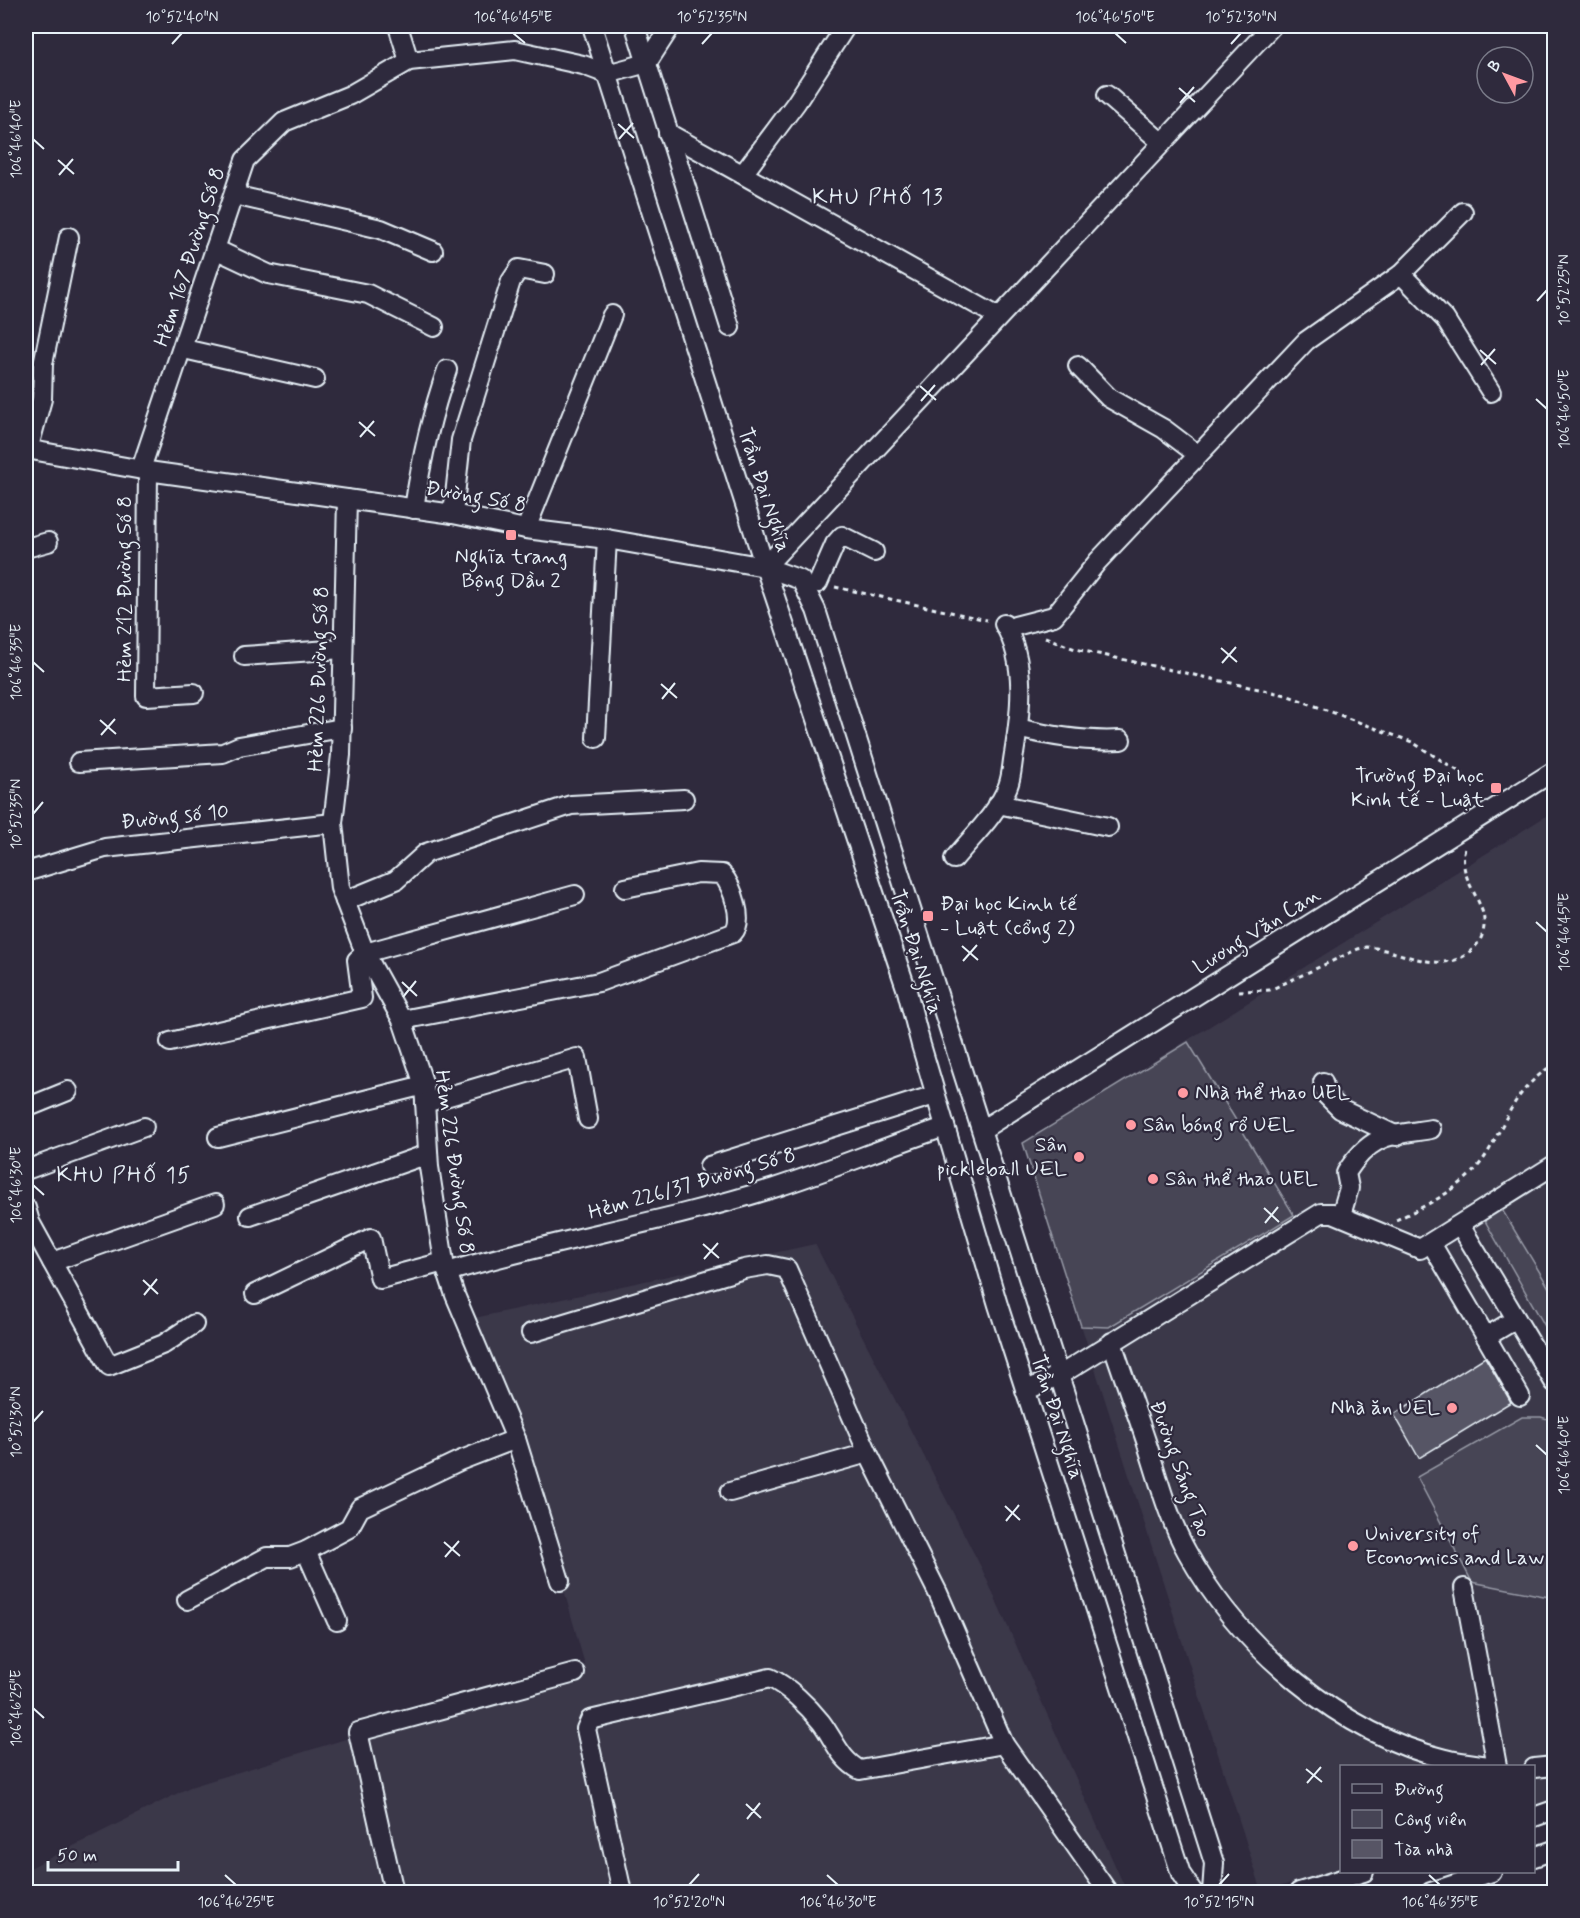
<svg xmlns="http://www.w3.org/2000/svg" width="1580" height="1918" viewBox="0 0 1580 1918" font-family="Mynerve,sans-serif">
  <rect width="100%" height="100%" fill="#2f2a3d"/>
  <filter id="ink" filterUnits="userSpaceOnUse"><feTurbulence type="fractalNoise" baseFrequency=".0167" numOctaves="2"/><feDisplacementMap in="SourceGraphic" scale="12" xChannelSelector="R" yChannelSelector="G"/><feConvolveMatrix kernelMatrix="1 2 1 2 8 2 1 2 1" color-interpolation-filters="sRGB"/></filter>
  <g filter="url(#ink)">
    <g fill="#3b3749">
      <path d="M1554,811v988l-20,7v-40h-192l-1,102 -79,24 -239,-749z"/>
      <path d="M815,1244l167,325 145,323h-1101v-22l164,-83 395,-122 -63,-224 -52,-122z"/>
    </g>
    <g fill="#464455" stroke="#979aa6" stroke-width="1.5">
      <path d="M1188,1042l106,173 -185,112 -28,-1 -58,-183z"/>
      <path d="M1501,1208l53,88v46l-69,-121 2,-5z"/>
      <path d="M1522,1417h19l13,4v177l-82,-16 -55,-105z"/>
    </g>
    <path fill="#575565" stroke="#e8f1f8" stroke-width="1.5" d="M1485,1357l26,45 -92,56 -25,-44z"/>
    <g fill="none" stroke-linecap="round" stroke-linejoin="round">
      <g stroke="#e8f1f8" stroke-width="22">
        <g id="minor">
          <path d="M398,26l11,35"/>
          <path d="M592,26l173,541 142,424 14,54 77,260 183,569 12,18"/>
          <path d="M635,26l95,301"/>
          <path d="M1107,95l54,47"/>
          <path d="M668,133l329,183"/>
          <path d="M743,174l53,-71 50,-77"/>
          <path d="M234,195l147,34 52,22"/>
          <path d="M215,249l53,25 100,20 66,33"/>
          <path d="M1401,274l44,45 46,73"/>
          <path d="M184,349l131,30"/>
          <path d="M1078,366l31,32 55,31 33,25"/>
          <path d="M26,449l122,22 305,43 73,15 81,10 158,28 36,13 15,30c134,417 266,835 398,1253l-2,29"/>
          <path d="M28,450l14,-51 1,-35 26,-127"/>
          <path d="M141,469l104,-309 39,-38 66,-27 59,-34 106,-11 68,15 24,9 40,-11 24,-37"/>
          <path d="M148,471l-2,225 48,-3"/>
          <path d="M347,499l-6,256 -8,68 7,65 25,65 37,67 22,65 5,82 15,95 11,33 61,144 44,142"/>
          <path d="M414,509c7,-48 17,-94 33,-139"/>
          <path d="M453,514l8,-74 50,-159 8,-12 26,5"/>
          <path d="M526,529l86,-214"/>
          <path d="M26,548l22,-6"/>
          <path d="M765,567l507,-541"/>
          <path d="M818,583l17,-39 7,-8 32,16"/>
          <path d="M1015,626l39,-10 44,-55 208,-220 95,-67 62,-62"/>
          <path d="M244,656l99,-7"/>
          <path d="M1018,728c35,9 67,14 103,12"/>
          <path d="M596,738l11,-199"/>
          <path d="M79,762l144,-9 16,-7 103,-18"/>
          <path d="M998,804l110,23"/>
          <path d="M954,859c19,-23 43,-45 54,-73 4,-10 4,-22 6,-32 7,-43 13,-92 -10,-130"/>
          <path d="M26,872l79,-24 228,-25"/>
          <path d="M345,901l51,-21 30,-27 145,-48 113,-6"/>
          <path d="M402,1020l197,-38 134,-49c12,-13 -1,-47 -11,-59l-24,-1 -73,15"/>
          <path d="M170,1042l192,-44 -5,-38 8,-7 210,-58"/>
          <path d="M1323,1082l3,13 14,14 57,27"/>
          <path d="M425,1103l152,-45 11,61"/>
          <path d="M26,1108l42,-17"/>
          <path d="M983,1129l571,-358"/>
          <path d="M218,1137l206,-52"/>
          <path d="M709,1166l226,-71"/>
          <path d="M26,1170l118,-43"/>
          <path d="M26,1208l4,14 79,144 55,-22 30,-20"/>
          <path d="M1341,1215l8,-27 -3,-15c25,-39 41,-37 85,-44"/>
          <path d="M250,1216l178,-62"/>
          <path d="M1460,1225l94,157"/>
          <path d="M1431,1243l55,94"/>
          <path d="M52,1262l163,-58"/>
          <path d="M447,1272c108,-32 219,-50 327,-84 57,-18 113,-42 171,-61"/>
          <path d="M255,1294l116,-56 9,41 64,-17"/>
          <path d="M1516,1319l-30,18 34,59"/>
          <path d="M531,1333l213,-64 24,-4 19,4 81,184 70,140 66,151 104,148"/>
          <path d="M1112,1342c11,34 23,66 34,99 12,37 22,77 41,111 52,94 153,182 259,207 15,4 30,5 45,7"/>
          <path d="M1025,1391l35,-16 261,-162h12l87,36 134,-84"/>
          <path d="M730,1492l138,-39"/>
          <path d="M306,1551l31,70"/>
          <path d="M1464,1588l33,178"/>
          <path d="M187,1600l80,-43h23l16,-6 43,-23 11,-20 99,-47 57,-22"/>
          <path d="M1534,1768l20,-2"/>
          <path d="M1534,1817l20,-7"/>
          <path d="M1534,1857l20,-7"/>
          <path d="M394,1892l-36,-160 217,-59"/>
          <path d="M622,1892l-36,-163 4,-9 180,-42c18,8 39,29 51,44 13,17 19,38 39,48l144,-26"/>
          <path d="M1299,1892l65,-20"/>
          <path d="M1431,1892l61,-20"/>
        </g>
      </g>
      <g stroke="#e8f1f8" stroke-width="3" stroke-dasharray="4.5 4.5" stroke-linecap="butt">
        <path d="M835,587l152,33"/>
        <path d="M1045,637l30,12 211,46 126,47 51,32"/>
        <path d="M1239,991l31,-1 88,-41 9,-2c38,3 81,35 111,-4 7,-9 8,-24 3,-35 -8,-21 -22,-35 -16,-60"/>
        <path d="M1396,1220c35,-17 72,-34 92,-68 23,-40 25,-60 66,-88"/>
      </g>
      <use href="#minor" stroke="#2f2a3d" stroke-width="18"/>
    </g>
  </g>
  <path fill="none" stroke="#e8f1f8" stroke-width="2" d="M513,33l12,10M1115,33l11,10M172,44l10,-11M702,44l10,-11M1231,44l10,-11M1179,88l16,14M1180,103l14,-16M618,124l16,14M33,139l11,10M619,139l14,-16M58,160l16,14M59,175l14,-16M1537,301l10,-11M1480,350l16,14M1481,365l14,-16M920,386l16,14M1536,399l11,10M921,401l14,-16M359,422l16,14M360,437l14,-16M1221,648l16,14M33,662l11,10M1222,663l14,-16M661,684l16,14M662,699l13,-16M100,720l16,14M101,735l14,-16M33,814l10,-12M1536,922l11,10M962,946l16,14M963,961l14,-16M402,982l15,14M403,997l13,-16M33,1185l11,10M1264,1208l15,14M1265,1223l13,-16M703,1244l16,14M704,1259l14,-16M143,1280l15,14M144,1295l13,-16M33,1422l10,-11M1536,1445l11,10M1005,1506l15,14M1006,1521l13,-16M444,1542l16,14M445,1557l14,-16M33,1708l11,10M1306,1769l16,13M1307,1783l14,-16M746,1804l15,14M747,1819l13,-16M225,1875l11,10M827,1875l11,10M1429,1875l11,10M689,1885l10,-11M1219,1885l10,-11"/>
  <g fill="#ff9aa2" stroke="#2f2a3d" stroke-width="2">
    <rect x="505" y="529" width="12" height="12" rx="3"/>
    <rect x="1490" y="782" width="12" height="12" rx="3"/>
    <rect x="922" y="910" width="12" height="12" rx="3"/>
    <circle cx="1183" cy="1093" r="6"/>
    <circle cx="1131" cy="1125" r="6"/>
    <circle cx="1079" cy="1157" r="6"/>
    <circle cx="1153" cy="1179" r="6"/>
    <circle cx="1452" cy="1408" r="6"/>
    <circle cx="1353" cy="1546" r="6"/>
  </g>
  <g text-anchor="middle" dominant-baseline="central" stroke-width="4.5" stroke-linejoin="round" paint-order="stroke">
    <g font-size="21" fill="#e8f1f8" stroke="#2f2a3d">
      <text transform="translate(190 257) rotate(-72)">Hẻm 167 Đường Số 8</text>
      <text transform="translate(764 490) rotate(72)">Trần Đại Nghĩa</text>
      <text transform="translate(476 497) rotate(10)">Đường Số 8</text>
      <text transform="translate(125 589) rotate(-90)">Hẻm 212 Đường Số 8</text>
      <text transform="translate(319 679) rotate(-88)">Hẻm 226 Đường Số 8</text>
      <text transform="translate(175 817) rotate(-6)">Đường số 10</text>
      <text transform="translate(1257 931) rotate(-32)">Lương Văn Can</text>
      <text transform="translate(916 952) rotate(72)">Trần Đại Nghĩa</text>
      <text transform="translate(454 1162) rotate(82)">Hẻm 226 Đường Số 8</text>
      <text transform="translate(692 1184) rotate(-16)">Hẻm 226/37 Đường Số 8</text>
      <text transform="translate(1057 1417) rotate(72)">Trần Đại Nghĩa</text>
      <text transform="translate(1180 1469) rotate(70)">Đường Sáng Tạo</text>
    </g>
    <g font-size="21" fill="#e8f1f8" stroke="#2f2a3d" text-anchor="start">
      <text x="511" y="557" text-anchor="middle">Nghĩa trang<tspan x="511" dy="24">Bộng Dầu 2</tspan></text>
      <text x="1484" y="776" text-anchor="end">Trường Đại học<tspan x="1484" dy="24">Kinh tế - Luật</tspan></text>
      <text x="940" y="904">Đại học Kinh tế<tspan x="940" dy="24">- Luật (cổng 2)</tspan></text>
      <text x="1195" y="1093">Nhà thể thao UEL</text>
      <text x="1143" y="1125">Sân bóng rổ UEL</text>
      <text x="1067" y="1145" text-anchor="end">Sân<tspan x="1067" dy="24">pickleball UEL</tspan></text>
      <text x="1165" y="1179">Sân thể thao UEL</text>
      <text x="1440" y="1408" text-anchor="end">Nhà ăn UEL</text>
      <text x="1365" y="1534">University of<tspan x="1365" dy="24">Economics and Law</tspan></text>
    </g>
    <g font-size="22" letter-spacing="1.5" fill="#e8f1f8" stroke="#2f2a3d">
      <text x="878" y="198">KHU PHỐ 13</text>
      <text x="124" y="1176">KHU PHỐ 15</text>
    </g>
  </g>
  <rect width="1580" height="1918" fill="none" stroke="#2f2a3d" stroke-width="66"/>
  <rect x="1340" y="1765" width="195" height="108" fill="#2f2a3d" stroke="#797a88" stroke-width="1.5"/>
  <rect x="1352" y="1784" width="30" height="9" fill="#2f2a3d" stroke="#797a88" stroke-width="1.5"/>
  <text x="1394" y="1795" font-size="18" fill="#e8f1f8">Đường</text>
  <rect x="1352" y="1810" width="30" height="18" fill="#464455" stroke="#797a88" stroke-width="1.5"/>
  <text x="1394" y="1825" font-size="18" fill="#e8f1f8">Công viên</text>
  <rect x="1352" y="1840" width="30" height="18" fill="#575565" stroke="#797a88" stroke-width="1.5"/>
  <text x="1394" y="1855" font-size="18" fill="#e8f1f8">Tòa nhà</text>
  <g transform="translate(1505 75) rotate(311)"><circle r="28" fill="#2f2a3d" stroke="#797a88" stroke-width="1.5"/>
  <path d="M0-4.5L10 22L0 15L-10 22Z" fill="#ff9aa2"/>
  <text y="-9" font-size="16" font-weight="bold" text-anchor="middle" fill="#e8f1f8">B</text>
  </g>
  <path d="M48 1861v9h130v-9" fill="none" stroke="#e8f1f8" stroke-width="3"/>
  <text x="57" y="1861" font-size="18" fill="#e8f1f8" stroke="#2f2a3d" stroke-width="4.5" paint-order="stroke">50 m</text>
  <rect x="33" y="33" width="1514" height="1852" fill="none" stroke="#e8f1f8" stroke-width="2"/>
  <g font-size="15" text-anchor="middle" fill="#e8f1f8">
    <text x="182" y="22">10°52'40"N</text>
    <text x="513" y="22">106°46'45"E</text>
    <text x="712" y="22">10°52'35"N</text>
    <text x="1115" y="22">106°46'50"E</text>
    <text x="1241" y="22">10°52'30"N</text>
    <text transform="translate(16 139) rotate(-90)" y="5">106°46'40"E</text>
    <text transform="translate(1564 290) rotate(-90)" y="5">10°52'25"N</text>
    <text transform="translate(1564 409) rotate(-90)" y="5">106°46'50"E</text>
    <text transform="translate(16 662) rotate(-90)" y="5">106°46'35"E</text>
    <text transform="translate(16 814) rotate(-90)" y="5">10°52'35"N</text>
    <text transform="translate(1564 932) rotate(-90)" y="5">106°46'45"E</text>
    <text transform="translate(16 1185) rotate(-90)" y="5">106°46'30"E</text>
    <text transform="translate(16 1422) rotate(-90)" y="5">10°52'30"N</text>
    <text transform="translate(1564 1455) rotate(-90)" y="5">106°46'40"E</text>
    <text transform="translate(16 1708) rotate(-90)" y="5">106°46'25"E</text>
    <text x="236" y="1907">106°46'25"E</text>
    <text x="689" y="1907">10°52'20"N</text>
    <text x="838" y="1907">106°46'30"E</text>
    <text x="1219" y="1907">10°52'15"N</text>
    <text x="1440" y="1907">106°46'35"E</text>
  </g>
</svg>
